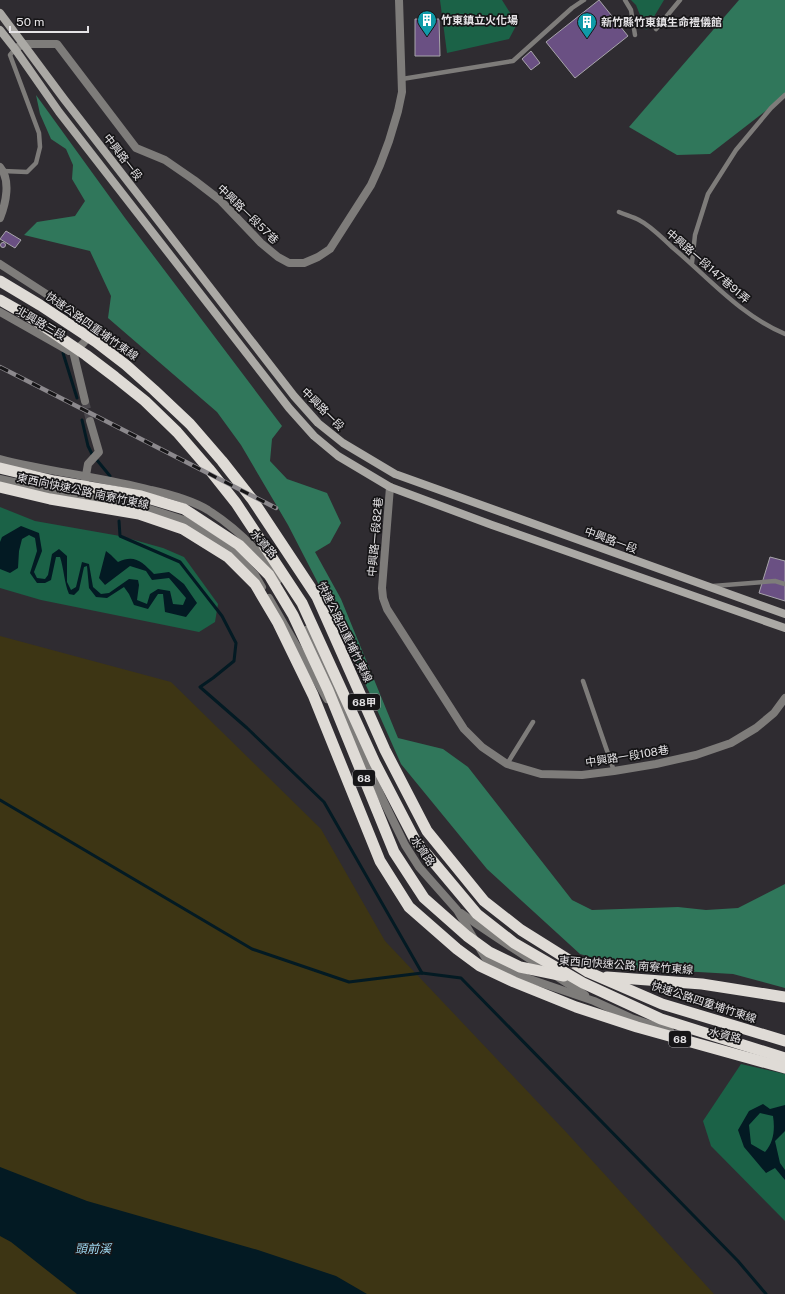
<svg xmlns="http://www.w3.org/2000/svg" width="785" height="1294" viewBox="0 0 785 1294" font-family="'Public Sans','Noto Sans TC',sans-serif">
  <rect width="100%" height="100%" fill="#2f2c31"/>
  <g fill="#1b6247">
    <path d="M440,0h62l15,24 -8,15 -62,14z"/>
    <path d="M631,0h33l-18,30 -10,-25z"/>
    <path d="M0,507l35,14 85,15 43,12 21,9 34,47 -3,18 -16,10 -158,-32 -41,-12z"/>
    <path d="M741,1064l44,10v147l-74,-75 -8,-25z"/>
  </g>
  <g fill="#30775b">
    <path d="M739,0h46v96l-75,58 -33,1 -48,-28z"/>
    <path d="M36,95l89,123 157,208 -10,13 -2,22 17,18 40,14 14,30 -11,20 -15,9 26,47 57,139 45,11 25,18 104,133 20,10 86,-3 28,3 32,-2 47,-24v104l-52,-14 -104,-6 -49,-14 -93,-85 -86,-105 -31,-70 -50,-107 -32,-62 -47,-80 -24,-33 -109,-94 3,-22 -21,-45 -66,-16 13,-13 38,-6 10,-15 -13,-22 1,-14 -7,-16 -15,-10 -11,-25z"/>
  </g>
  <path fill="#3d3514" d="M0,636l171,46 150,147 64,112 181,191 148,162h-714z"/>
  <g fill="#031a23" fill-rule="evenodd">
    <path d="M21,526l18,7 3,18 -8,21 3,6 8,1 3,-4 4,-21 7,-5 8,7v26l4,8 5,-3 6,-25 7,2 4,23 8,7 8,-1 20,-14 9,1 1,5 -2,15 10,4 3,-10 8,-5 12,2 3,13 10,1 3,-7 -17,-20 -17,2 -6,-9 -16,-5 -25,19 -6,-7 7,-27 5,4 7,7c17,-8 24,0 36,12l15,-2 15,12 13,19 -11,14 -21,-5 -2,-18h-5l-10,15 -14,-4 -5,-11 -5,-7 -17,11 -11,-1 -7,-9 -2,-22 -3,1 -5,23 -5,5 -5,-1c-5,-12 -5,-25 -9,-37h-4l-5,23 -6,3h-8l-7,-10 7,-22 -2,-13 -6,-3 -7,4 -3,12 -1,17 -8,5 -10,-4v-27l2,-5z"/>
    <path d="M763,1104l7,5 15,-4v26l-10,10 5,22 5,7v10l-10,-12 -9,5 -22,-26 -6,-17 11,-19zM760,1113l13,3c2,13 1,26 -8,36l-14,-8 -2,-19z"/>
    <path d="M0,1167l87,34 171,49 78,26 31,18h-290l-66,-52 -11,-6z"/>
  </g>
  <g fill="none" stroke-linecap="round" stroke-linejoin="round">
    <g stroke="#031a23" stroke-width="3">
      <path d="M63,353l14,45"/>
      <path d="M82,420l6,26 4,8 18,22"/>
      <path d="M119,521l1,15 60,26 42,54 14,27 -2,18 -21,17 -13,9 47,41 77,74 98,171"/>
      <path d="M0,800l252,149 97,33 73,-9 39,5 277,283 28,33"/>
    </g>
  </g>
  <g fill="#6a5083" stroke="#a8a5ab">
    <path d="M599,0l29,36 -53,42 -29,-36z"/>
    <path d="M415,19h24l1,37h-25z"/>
    <path d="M531,51l9,12 -9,7 -9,-11z"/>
    <path d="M6,231l15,9 -6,8 -15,-9z"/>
    <circle cx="3" cy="245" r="2.5"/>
    <path d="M770,557l15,4v40l-26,-8z"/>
  </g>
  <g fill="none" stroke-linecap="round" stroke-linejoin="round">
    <path stroke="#4a474c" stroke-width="8" stroke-dasharray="8 4" stroke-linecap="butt" d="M85,401l5,20"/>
    <g stroke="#7e7c7a" stroke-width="4.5">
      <path d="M625,0l6,10 4,25"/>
      <path d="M656,29l24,-29"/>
      <path d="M402,79l111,-18 59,-53 12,-8"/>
      <path d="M2,172l1,-1 24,1 9,-9 4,-16 -1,-14 -29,-78 5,-6"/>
      <path d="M619,212c7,3 14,5 20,8 12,6 23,18 33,27 37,31 68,68 113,87"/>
      <path d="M692,263l3,-28 13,-41 28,-44 35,-42 14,-13"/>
      <path d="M713,586l62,-5 10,3"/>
      <path d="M583,681l31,90"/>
      <path d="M507,764l26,-42"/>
    </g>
    <g stroke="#7e7c7a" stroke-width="8">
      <path d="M15,49l8,-5h34l79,104 29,12 29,20 26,20 41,43 17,14 11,6h15l14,-6 12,-8 41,-64 9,-20 9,-24 9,-30 4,-19 -3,-92"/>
      <path d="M0,167c11,13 6,36 0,51"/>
      <path d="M0,264l85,55c3,3 5,6 5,9 1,10 -12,23 -21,23l-69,-39"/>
      <path d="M73,351l12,50"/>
      <path d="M0,459c50,13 101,18 151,31 18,4 42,11 57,20 28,18 53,42 70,70"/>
      <path d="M0,479l82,18 58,9 44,14 50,32 21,23 7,12"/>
      <path d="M85,481l3,-17 11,-12 -9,-31"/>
      <path d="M390,487l-8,101 1,10 4,11 77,120 18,18 25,17 34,10 41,1 32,-4 42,-7 40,-9 35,-12 25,-15 18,-15 11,-15"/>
      <path d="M269,598l58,101"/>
      <path d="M306,630l27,57 49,111 23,47 14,22 38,43 29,49 32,16 76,26 37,17 39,13"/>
      <path d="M461,913c40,29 82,54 124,82"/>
    </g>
    <g stroke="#aba9a5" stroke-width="8">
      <path d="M0,13l64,86 230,297 24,27 25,20 52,31 390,140"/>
      <path d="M0,30l15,19 44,63 230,296 25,28 24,20 52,31 102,38 293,103"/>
    </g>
    <g stroke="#dfdbd6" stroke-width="11">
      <path d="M0,281l40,24 56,37 30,23 28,25 36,34 32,37 30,38 65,98 68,153 42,81 57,70 37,29 67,42 74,32 123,37"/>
      <path d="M0,300l30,17 56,38 29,22 30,24 32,31 32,37 27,34 66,100 73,160 40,77 62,74 37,29 69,40 78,36 124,39"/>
      <path d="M0,468l54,13 87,15 43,13 55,36 30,30 24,40 35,75 66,162 30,46 43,38 22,16 31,15 44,9"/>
      <path d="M0,487l50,12 89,15 44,15 45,28 27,27 23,39 35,72 67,166 29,46 48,42 23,17 34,16 62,25 61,20 148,41"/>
      <path d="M607,977l95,7 83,13"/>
    </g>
    <g stroke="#8c898d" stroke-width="4.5">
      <path id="rail" d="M0,367l276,141"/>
    </g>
    <use href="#rail" stroke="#161517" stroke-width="3" stroke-dasharray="9" stroke-linecap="butt"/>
  </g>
  <defs>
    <g id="building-pin" transform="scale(1)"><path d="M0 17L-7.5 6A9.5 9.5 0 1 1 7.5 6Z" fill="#0f9aa8" stroke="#161517"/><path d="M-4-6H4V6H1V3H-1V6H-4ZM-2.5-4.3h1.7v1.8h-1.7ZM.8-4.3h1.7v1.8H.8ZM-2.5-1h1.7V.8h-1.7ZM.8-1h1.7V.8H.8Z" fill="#fff"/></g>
  </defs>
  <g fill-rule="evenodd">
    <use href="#building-pin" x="427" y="20"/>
    <use href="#building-pin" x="587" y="22"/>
  </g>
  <g text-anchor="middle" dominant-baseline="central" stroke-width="3.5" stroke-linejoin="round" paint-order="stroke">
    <g fill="#161517" stroke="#a7a5a8" stroke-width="1">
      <rect x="348" y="694" width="32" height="16" rx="3"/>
      <rect x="353" y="770" width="22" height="16" rx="3"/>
      <rect x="669" y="1031" width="22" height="16" rx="3"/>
    </g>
    <g font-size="10" font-weight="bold" fill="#e5e3e6">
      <text x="364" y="702">68甲</text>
      <text x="364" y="778">68</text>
      <text x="680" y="1039">68</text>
    </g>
    <g font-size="11" font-weight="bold" fill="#e5e3e6" stroke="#161517" text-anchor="start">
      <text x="441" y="20">竹東鎮立火化場</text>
      <text x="601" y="22">新竹縣竹東鎮生命禮儀館</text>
    </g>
    <g font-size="11" fill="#e5e3e6" stroke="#161517">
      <text transform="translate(123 157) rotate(52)">中興路一段</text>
      <text transform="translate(248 214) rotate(44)">中興路一段57巷</text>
      <text transform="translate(708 266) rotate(41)">中興路一段147巷91弄</text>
      <text transform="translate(41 323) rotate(30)">北興路三段</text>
      <text transform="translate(92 326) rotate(35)">快速公路四重埔竹東線</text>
      <text transform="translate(323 409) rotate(45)">中興路一段</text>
      <text transform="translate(83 491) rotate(12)">東西向快速公路 南寮竹東線</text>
      <text transform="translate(375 537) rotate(-85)">中興路一段82巷</text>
      <text transform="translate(611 540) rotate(20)">中興路一段</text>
      <text transform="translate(264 544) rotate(47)">水資路</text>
      <text transform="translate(345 632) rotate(64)">快速公路四重埔竹東線</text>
      <text transform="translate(627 756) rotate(-9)">中興路一段108巷</text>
      <text transform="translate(423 851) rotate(56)">水資路</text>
      <text transform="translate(626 965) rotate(4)">東西向快速公路 南寮竹東線</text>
      <text transform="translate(704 1002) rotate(18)">快速公路四重埔竹東線</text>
      <text transform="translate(725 1035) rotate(13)">水資路</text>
    </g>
    <g font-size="12" font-style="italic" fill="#a0dbf4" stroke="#161517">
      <text x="93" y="1249">頭前溪</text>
    </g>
  </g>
  <path d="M10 26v6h78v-6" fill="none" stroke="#e5e3e6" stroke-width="2"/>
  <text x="16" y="26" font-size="12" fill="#e5e3e6" stroke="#161517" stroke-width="3" paint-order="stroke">50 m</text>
</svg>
